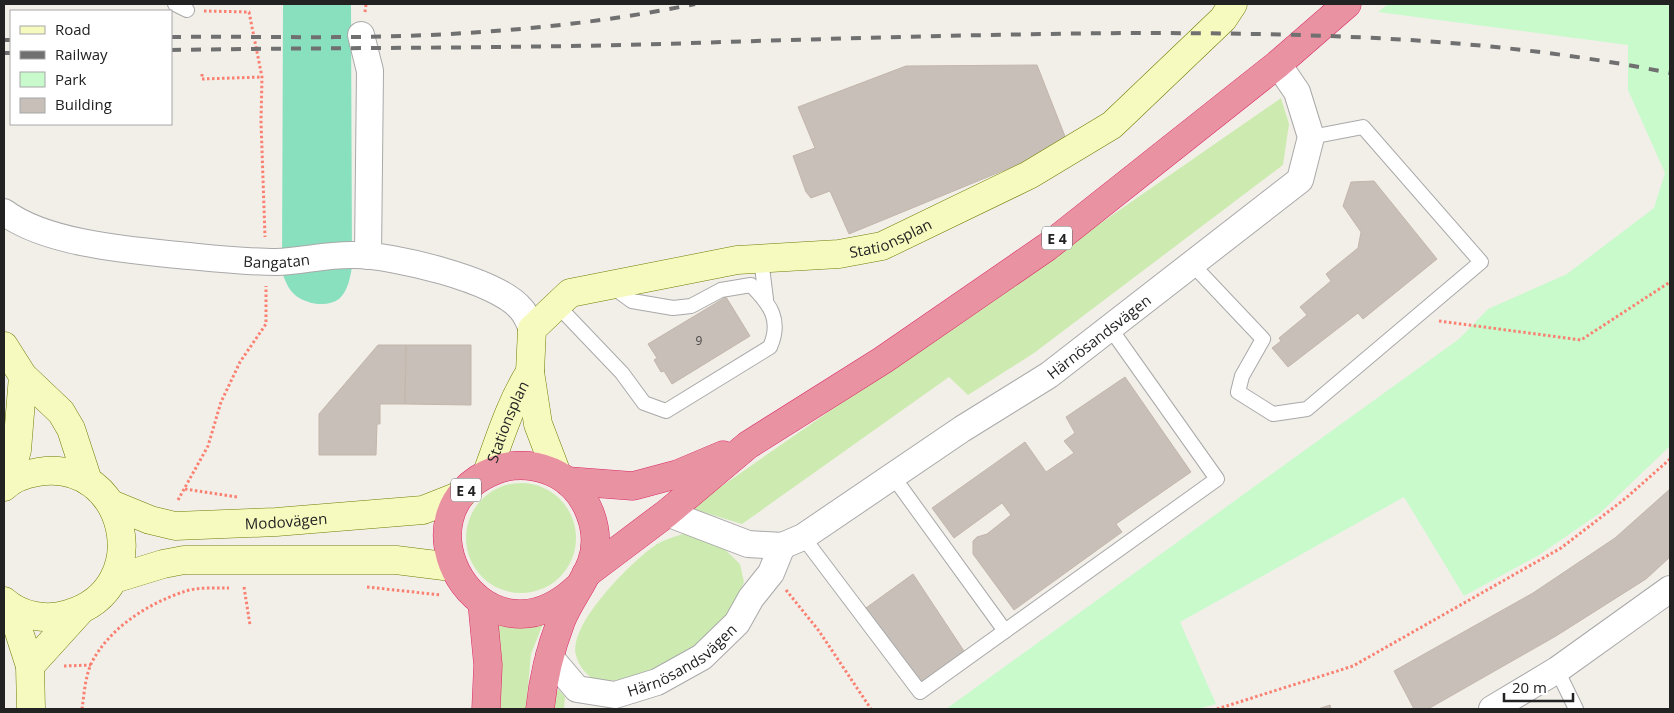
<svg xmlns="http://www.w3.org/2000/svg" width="1674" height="713" viewBox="0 0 1674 713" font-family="'Open Sans',sans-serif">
  <rect width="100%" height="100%" fill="#f2efe9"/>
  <g fill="#cdebb0">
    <path d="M1281,98l8,26 -6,41 -249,188 -66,42 -19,-18 -207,147 -52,-16z"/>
    <circle cx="521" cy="538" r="55"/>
    <path d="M686,533l32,10 22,21 4,18 -19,41 -29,27 -68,29 -32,3c-9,-8 -17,-14 -20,-27 -8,-31 57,-95 81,-111 9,-5 20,-8 29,-11z"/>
    <path d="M493,622l24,5 26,-3 -12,30 -5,55h-28z"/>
    <path d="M554,690h5l6,7 -1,12h-12z"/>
  </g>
  <path fill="#c8facc" d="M1388,4h282v442l-70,67 -61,42 -75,41 -60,-99 -224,125 36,82 -18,5h-252l513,-370 29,-30 79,-35 87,-66 11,-35 -37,-83v-45l-250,-33z"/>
  <path fill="#88e0be" d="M283,4h68l1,263c-2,11 -4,24 -13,32 -12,9 -33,5 -44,-4 -7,-6 -10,-15 -13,-23z"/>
  <g fill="#c7bfb8" stroke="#c4b6ab">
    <path d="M1037,65l31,79 -219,90 -19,-43 -19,7 -5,-6 -13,-36 22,-8 -17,-41 108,-41z"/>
    <path d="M1374,181l63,78 -74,60 -5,-6 -70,54 -16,-19 9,-7 -2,-3 28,-23 -7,-8 31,-26 -5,-7 32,-26 3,-16 -18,-26 8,-24z"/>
    <path d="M726,297l24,39 -78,48 -8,-13 -3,1 -7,-12 3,-2 -9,-14z"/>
    <path d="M378,345h28l-1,59h-25v20h-3l-1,31h-57v-41z"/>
    <path d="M406,345h65v60l-66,-1z"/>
    <path d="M1125,377l66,95 -75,52 6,8 -108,78 -41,-56v-13l4,-4 10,-3 24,-19 -9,-12 -48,35 -22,-30 93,-66 21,30 28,-19 -10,-12 11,-8 -9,-16z"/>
    <path d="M1670,489v68l-24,22 -90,57 -128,73h-14l-20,-38 139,-78 82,-55z"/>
    <path d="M913,574l51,77 -41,34 -57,-77z"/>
    <path d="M1330,705l1,4h-13z"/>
  </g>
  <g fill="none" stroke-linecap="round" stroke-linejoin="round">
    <g stroke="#a9a9a9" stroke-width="16">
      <g id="lane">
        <path d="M175,4l12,6"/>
        <path d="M761,259l5,40"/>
        <path d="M1192,264l71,75 -21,37 -4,16 35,22 34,-5 174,-147 -118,-135 -52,10"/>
        <path d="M557,305l65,68 22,30 22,8 104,-64c12,-27 0,-43 -19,-62l-30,5 -30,16 -18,2 -41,-7 -22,-16"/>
        <path d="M892,475l113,156"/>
        <path d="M803,537l117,155 297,-213 -107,-151"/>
        <path d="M1557,670l19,39"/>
      </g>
    </g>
    <g stroke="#a9a9a9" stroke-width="28">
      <g id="street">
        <path d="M361,35l9,36 -2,185"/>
        <path id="s1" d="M4,212c41,31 123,38 174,43 32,3 66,7 98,7 26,-1 53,-8 79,-7 37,0 143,25 166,54 5,5 8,13 11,20"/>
        <path id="s2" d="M667,513l81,31 34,2 21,-9 159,-108 87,-54 251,-195 11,-43 -14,-45 -19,-28"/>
        <path id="s3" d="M549,656l28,33 38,6 42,-13 45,-25 35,-34 14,-25 20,-25 11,-27"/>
        <path d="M1492,709l65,-39 113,-81"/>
      </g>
    </g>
    <g stroke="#707d05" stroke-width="29">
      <g id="secondary">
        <path d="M4,346l19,30 38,36 10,17 17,52"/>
        <path id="s4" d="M487,473c13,-35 23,-69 43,-101"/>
        <path id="s5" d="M557,474l-19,-50 -8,-52 2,-43 38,-36 167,-33 102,-6 43,-8 147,-71 83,-50 111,-106 10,-15"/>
        <path d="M8,483l9,-33 6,-74"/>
        <path d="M4,487c9,-9 22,-13 34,-15 89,-15 119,117 30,142 -22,7 -47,2 -64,-13"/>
        <path id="s6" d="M111,504l39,16 25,6 101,-4 147,-12 38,-15"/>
        <path d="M114,579l49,-15 21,-4h212l56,7"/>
        <path d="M11,607l19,59 1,43"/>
        <path d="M30,666l50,-55"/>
      </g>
    </g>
    <g stroke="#dc2a67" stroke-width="29">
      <g id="highway">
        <path d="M567,481l66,5 45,-12 45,-19"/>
        <path d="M586,574l81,-61 81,-68 135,-85 164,-113 231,-183 69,-60"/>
        <path d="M482,602l6,63 -2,44"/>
        <path d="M540,709c3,-30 10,-59 21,-88 8,-20 22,-37 30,-57 12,-32 -3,-72 -33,-89 -18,-10 -42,-13 -62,-5 -109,42 -14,207 81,118"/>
      </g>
    </g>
    <g stroke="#fa8072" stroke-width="3" stroke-dasharray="2.5 2.5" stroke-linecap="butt">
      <path d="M204,11l45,1 13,65 -1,44 4,116"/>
      <path d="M365,12l1,-8"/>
      <path d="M202,74v5l60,-2"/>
      <path d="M1439,321l142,19 89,-58"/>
      <path d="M185,489l52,8"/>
      <path d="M178,500l30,-54 13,-44 19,-40 26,-38v-38"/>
      <path d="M244,587l6,38"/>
      <path d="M367,587l74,8"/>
      <path d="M786,590l33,41 52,78"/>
      <path d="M64,666l27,-1"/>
      <path d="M82,709c2,-14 3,-31 9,-45 17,-35 56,-60 92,-72 13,-5 31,-4 46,-4"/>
      <path d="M1217,709l136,-43 208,-118 65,-50 44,-39"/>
    </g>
    <use href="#lane" stroke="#fff" stroke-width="14"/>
    <use href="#street" stroke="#fff" stroke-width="26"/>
    <use href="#secondary" stroke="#f7fabf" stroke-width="28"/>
    <use href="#highway" stroke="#e892a2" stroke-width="28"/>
    <g stroke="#707070" stroke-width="4" stroke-dasharray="10 10" stroke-linecap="butt">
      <path d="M171,37c86,-1 172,2 258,-2 89,-4 178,-13 266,-31"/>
      <path d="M4,40h7"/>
      <path d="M171,50c184,-3 368,-1 551,-8 136,-4 272,-8 407,-9 182,0 363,4 541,40"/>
      <path d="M4,53h7"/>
    </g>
  </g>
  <g text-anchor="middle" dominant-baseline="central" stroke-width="4" stroke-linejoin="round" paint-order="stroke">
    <g font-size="12" fill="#4b4948">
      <text x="699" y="340">9</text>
    </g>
    <g fill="#fff" stroke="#646464" stroke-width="1">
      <rect x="1042" y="226.5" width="30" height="23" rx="4"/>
      <rect x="451" y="478.5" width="30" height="23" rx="4"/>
    </g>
    <g font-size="14" font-weight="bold" fill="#222">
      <text x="1057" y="238">E 4</text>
      <text x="466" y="490">E 4</text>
    </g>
    <g font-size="15" fill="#222" stroke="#fff">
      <text stroke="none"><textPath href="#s5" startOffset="528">Stationsplan</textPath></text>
      <text stroke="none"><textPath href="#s1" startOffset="280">Bangatan</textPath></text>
      <text stroke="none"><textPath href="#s2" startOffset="501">Härnösandsvägen</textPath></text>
      <text stroke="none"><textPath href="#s4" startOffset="55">Stationsplan</textPath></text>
      <text stroke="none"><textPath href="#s6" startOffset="179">Modovägen</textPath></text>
      <text stroke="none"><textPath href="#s3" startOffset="158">Härnösandsvägen</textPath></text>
    </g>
  </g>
  <rect width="1674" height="713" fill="none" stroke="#222222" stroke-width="10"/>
  <rect x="10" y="10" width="162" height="115" fill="#ffffff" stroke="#a7a7a7"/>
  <rect x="20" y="26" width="25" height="8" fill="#f7fabf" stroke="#a7a7a7"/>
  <text x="55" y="35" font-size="15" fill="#222222">Road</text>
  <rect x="20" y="51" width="25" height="8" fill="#707070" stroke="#a7a7a7"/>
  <text x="55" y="60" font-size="15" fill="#222222">Railway</text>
  <rect x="20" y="72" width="25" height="15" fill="#c8facc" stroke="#a7a7a7"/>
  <text x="55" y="85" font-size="15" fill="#222222">Park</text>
  <rect x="20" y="98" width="25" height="15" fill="#c7bfb8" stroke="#a7a7a7"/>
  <text x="55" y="110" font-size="15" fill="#222222">Building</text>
  <path d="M1504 693v8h69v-8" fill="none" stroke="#222222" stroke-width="2.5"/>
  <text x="1512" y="693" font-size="15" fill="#222222" stroke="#ffffff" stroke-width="4" paint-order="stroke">20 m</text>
</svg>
